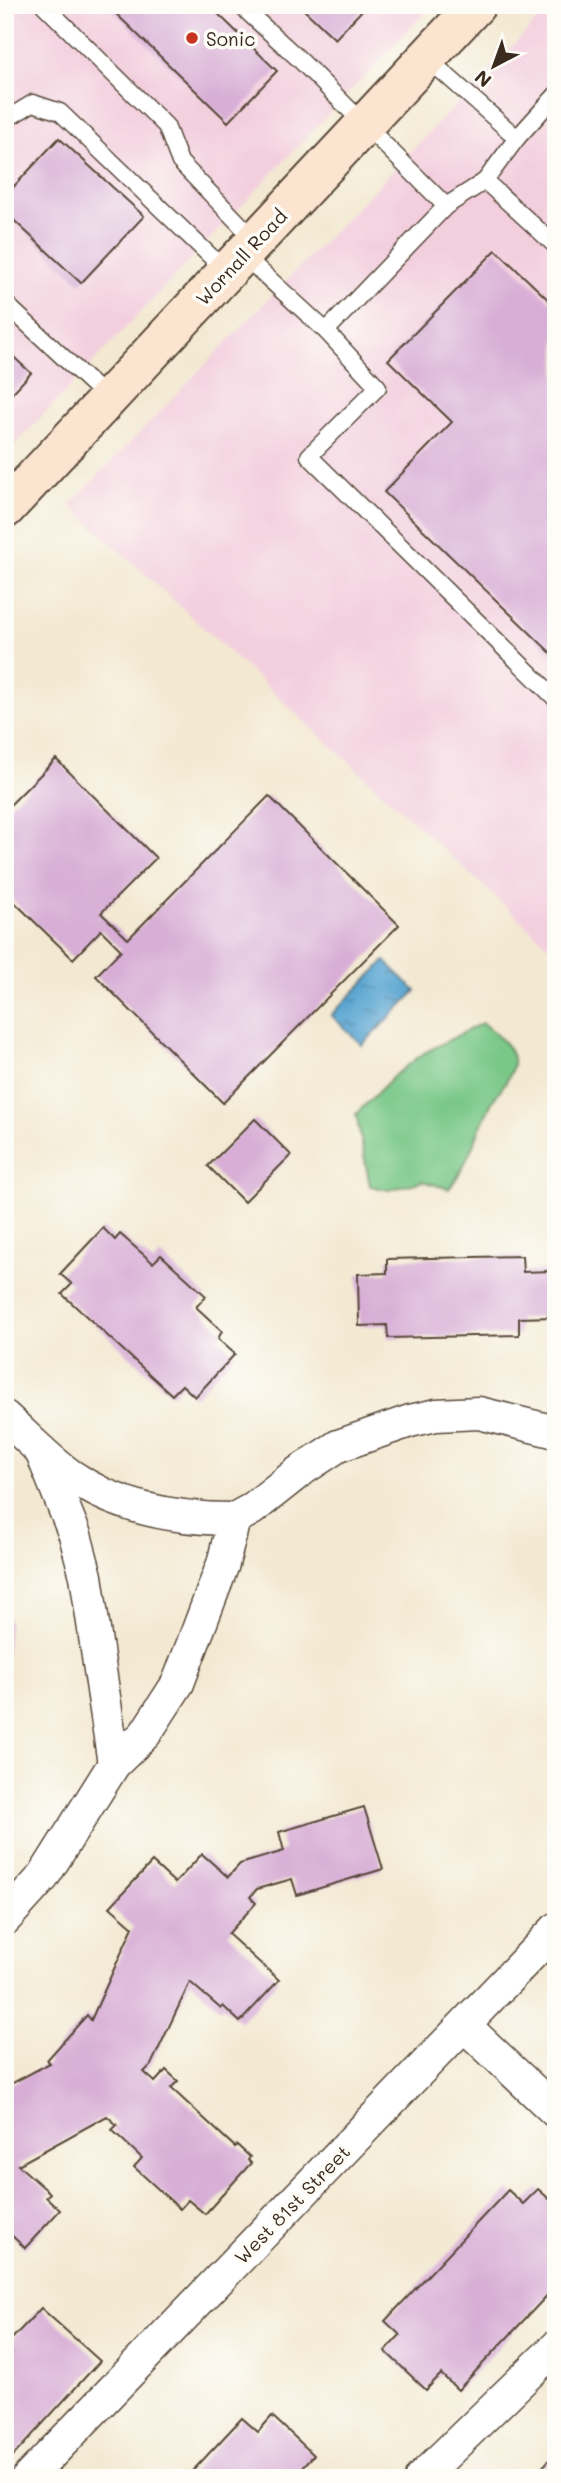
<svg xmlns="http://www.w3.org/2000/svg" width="561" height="2483" viewBox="0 0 561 2483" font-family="Mali,sans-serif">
  <defs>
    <pattern id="water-ripples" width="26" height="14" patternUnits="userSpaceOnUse" patternTransform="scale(1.75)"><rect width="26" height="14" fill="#58a5d1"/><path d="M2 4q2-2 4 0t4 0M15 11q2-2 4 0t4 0" fill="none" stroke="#4a87a9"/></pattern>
  </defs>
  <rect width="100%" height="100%" fill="#fdfcf7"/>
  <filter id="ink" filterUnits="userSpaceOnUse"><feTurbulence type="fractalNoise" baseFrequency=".0143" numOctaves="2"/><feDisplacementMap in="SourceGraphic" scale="14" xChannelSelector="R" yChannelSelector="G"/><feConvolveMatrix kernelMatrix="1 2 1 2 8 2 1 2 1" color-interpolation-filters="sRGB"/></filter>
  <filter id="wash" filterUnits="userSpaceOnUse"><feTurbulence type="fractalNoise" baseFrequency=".00686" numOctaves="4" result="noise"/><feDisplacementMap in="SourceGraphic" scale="28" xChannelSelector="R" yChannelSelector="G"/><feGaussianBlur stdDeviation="1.57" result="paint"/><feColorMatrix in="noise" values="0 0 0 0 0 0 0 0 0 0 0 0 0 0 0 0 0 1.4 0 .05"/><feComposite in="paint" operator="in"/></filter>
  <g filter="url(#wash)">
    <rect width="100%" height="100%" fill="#f3e9d2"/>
    <g fill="#f3cfde">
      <path d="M5,5h427l-427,450z"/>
      <path d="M552,5h4v948l-486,-448z"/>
    </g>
    <path fill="#79c888" stroke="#5a7953" stroke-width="2" d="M482,1023c11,9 29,21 31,36 2,15 -14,31 -21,43 -15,29 -23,61 -43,87l-26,-8 -34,9 -19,-4 -14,-72 38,-38 30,-23z"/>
    <path fill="url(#water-ripples)" stroke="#4a6878" stroke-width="2" d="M385,961l31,30 -54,54 -31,-30z"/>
    <g id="blocks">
      <g fill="#d8aed6">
        <path d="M107,5h102l68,66 -49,51z"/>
        <path d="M303,5h64l-32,34 -34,-32z"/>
        <path d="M59,138l85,78 -63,67 -76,-71v-16z"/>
        <path d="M496,250l60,57v351l-172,-166 68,-70 -64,-62z"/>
        <path d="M5,349l26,24 -26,28z"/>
        <path d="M56,759l100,99 -55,55 27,26 141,-143 130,129 -176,178 -127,-127 25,-26 -20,-20 -28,29 -68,-66v-83z"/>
        <path d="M255,1119l36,36 -47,47 -36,-36z"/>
        <path d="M103,1228l12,12 5,-6 33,29 8,-8 45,41 -10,11 26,24 -4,8 17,15 -40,43 -13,-12 -10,10 -110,-101 10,-10 -12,-10z"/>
        <path d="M522,1256l1,16 29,-1 1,46 -34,1v17l-131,3 -1,-13 -28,1 -1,-52 29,-1v-14z"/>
        <path d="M5,1609l4,14 -3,33 -1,-1z"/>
        <path d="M364,1807l19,62 -86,26 -5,-16 -35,10 -7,8 6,6 -28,31 51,46 -39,42 -17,-16 -2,3 -31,-27 -39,83 -7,7 11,10 11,-12 12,11 -7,7 64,59 2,-2 13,12 -2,3 3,3 -46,51 -17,-14 -8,9 -46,-42 8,-9 -30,-28 5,-5 -10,-9 -89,49 32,28 -4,4 14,13 -35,38 -16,-15 -4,5v-151l45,-24 -3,-3 40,-45 4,5 42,-93 -23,-20 42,-45 23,21 27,-29 26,23 12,-13 44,-13 -5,-19z"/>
        <path d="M538,2189l18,16v81l-98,104 -17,-16 -15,16 -41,-39 15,-16 -15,-14 123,-131 15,14z"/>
        <path d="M41,2308l59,53 -95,104v-105l7,-7 -7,-7z"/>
        <path d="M272,2416l42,39 -15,16 8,7h-121l56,-60 16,14z"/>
        <path d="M556,2453v25h-24z"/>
      </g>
    </g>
  </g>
  <g filter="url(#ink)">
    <use href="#blocks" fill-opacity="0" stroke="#574739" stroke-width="2"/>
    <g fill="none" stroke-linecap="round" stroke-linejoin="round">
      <g stroke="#574739" stroke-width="19">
        <g id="service">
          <path d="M44,5l122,121 14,36 76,79"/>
          <path d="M240,5l60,55 146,146 -120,125 -83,-76"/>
          <path d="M427,58l90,80 39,-43"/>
          <path d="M5,120l28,-17 27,9 167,160"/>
          <path d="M517,138l-32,43 71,65"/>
          <path d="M446,206l39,-25"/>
          <path d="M5,303l103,96"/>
          <path d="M326,331l52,56 -69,69 247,243"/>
        </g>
      </g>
      <g stroke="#574739" stroke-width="35">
        <g id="minor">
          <path d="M5,1417c21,19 41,41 65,58 48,34 106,44 164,44"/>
          <path d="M41,1451l34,84 11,41 28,188"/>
          <path d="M5,1919l38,-42 71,-113 31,-30 33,-51 45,-119 11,-45 18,-10 48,-38 38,-25 72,-25 26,-6 43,-2 77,19"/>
          <path d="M465,2026l91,86"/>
          <path d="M28,2478l528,-549"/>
          <path d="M421,2478l135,-131"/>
        </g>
      </g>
      <g stroke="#574739" stroke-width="42">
        <path id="secondary" d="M5,509l471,-504"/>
      </g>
      <use href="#service" stroke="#fff" stroke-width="16"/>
      <use href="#minor" stroke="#fff" stroke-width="32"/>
      <use href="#secondary" stroke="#fce5d0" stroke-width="38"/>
    </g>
  </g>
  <circle fill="#c8321e" stroke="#fdfcf7" stroke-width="2.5" cx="192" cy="38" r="7"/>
  <g text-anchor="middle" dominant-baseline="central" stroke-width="7" stroke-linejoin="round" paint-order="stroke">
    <g font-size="19" fill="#3b2a1e" stroke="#fdfcf7" text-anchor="start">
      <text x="206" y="38">Sonic</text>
    </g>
    <g font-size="19" fill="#3b2a1e" stroke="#fdfcf7">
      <text transform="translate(241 257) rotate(-47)">Wornall Road</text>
      <text transform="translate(292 2204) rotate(-46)">West 81st Street</text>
    </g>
  </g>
  <rect width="561" height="2483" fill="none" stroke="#fdfcf7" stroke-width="28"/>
  <g transform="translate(494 66) rotate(221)" stroke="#fdfcf7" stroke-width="5" paint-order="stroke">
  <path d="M0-5L12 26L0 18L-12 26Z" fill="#3b2a1e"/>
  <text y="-10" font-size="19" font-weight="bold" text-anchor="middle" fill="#3b2a1e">N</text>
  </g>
</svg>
